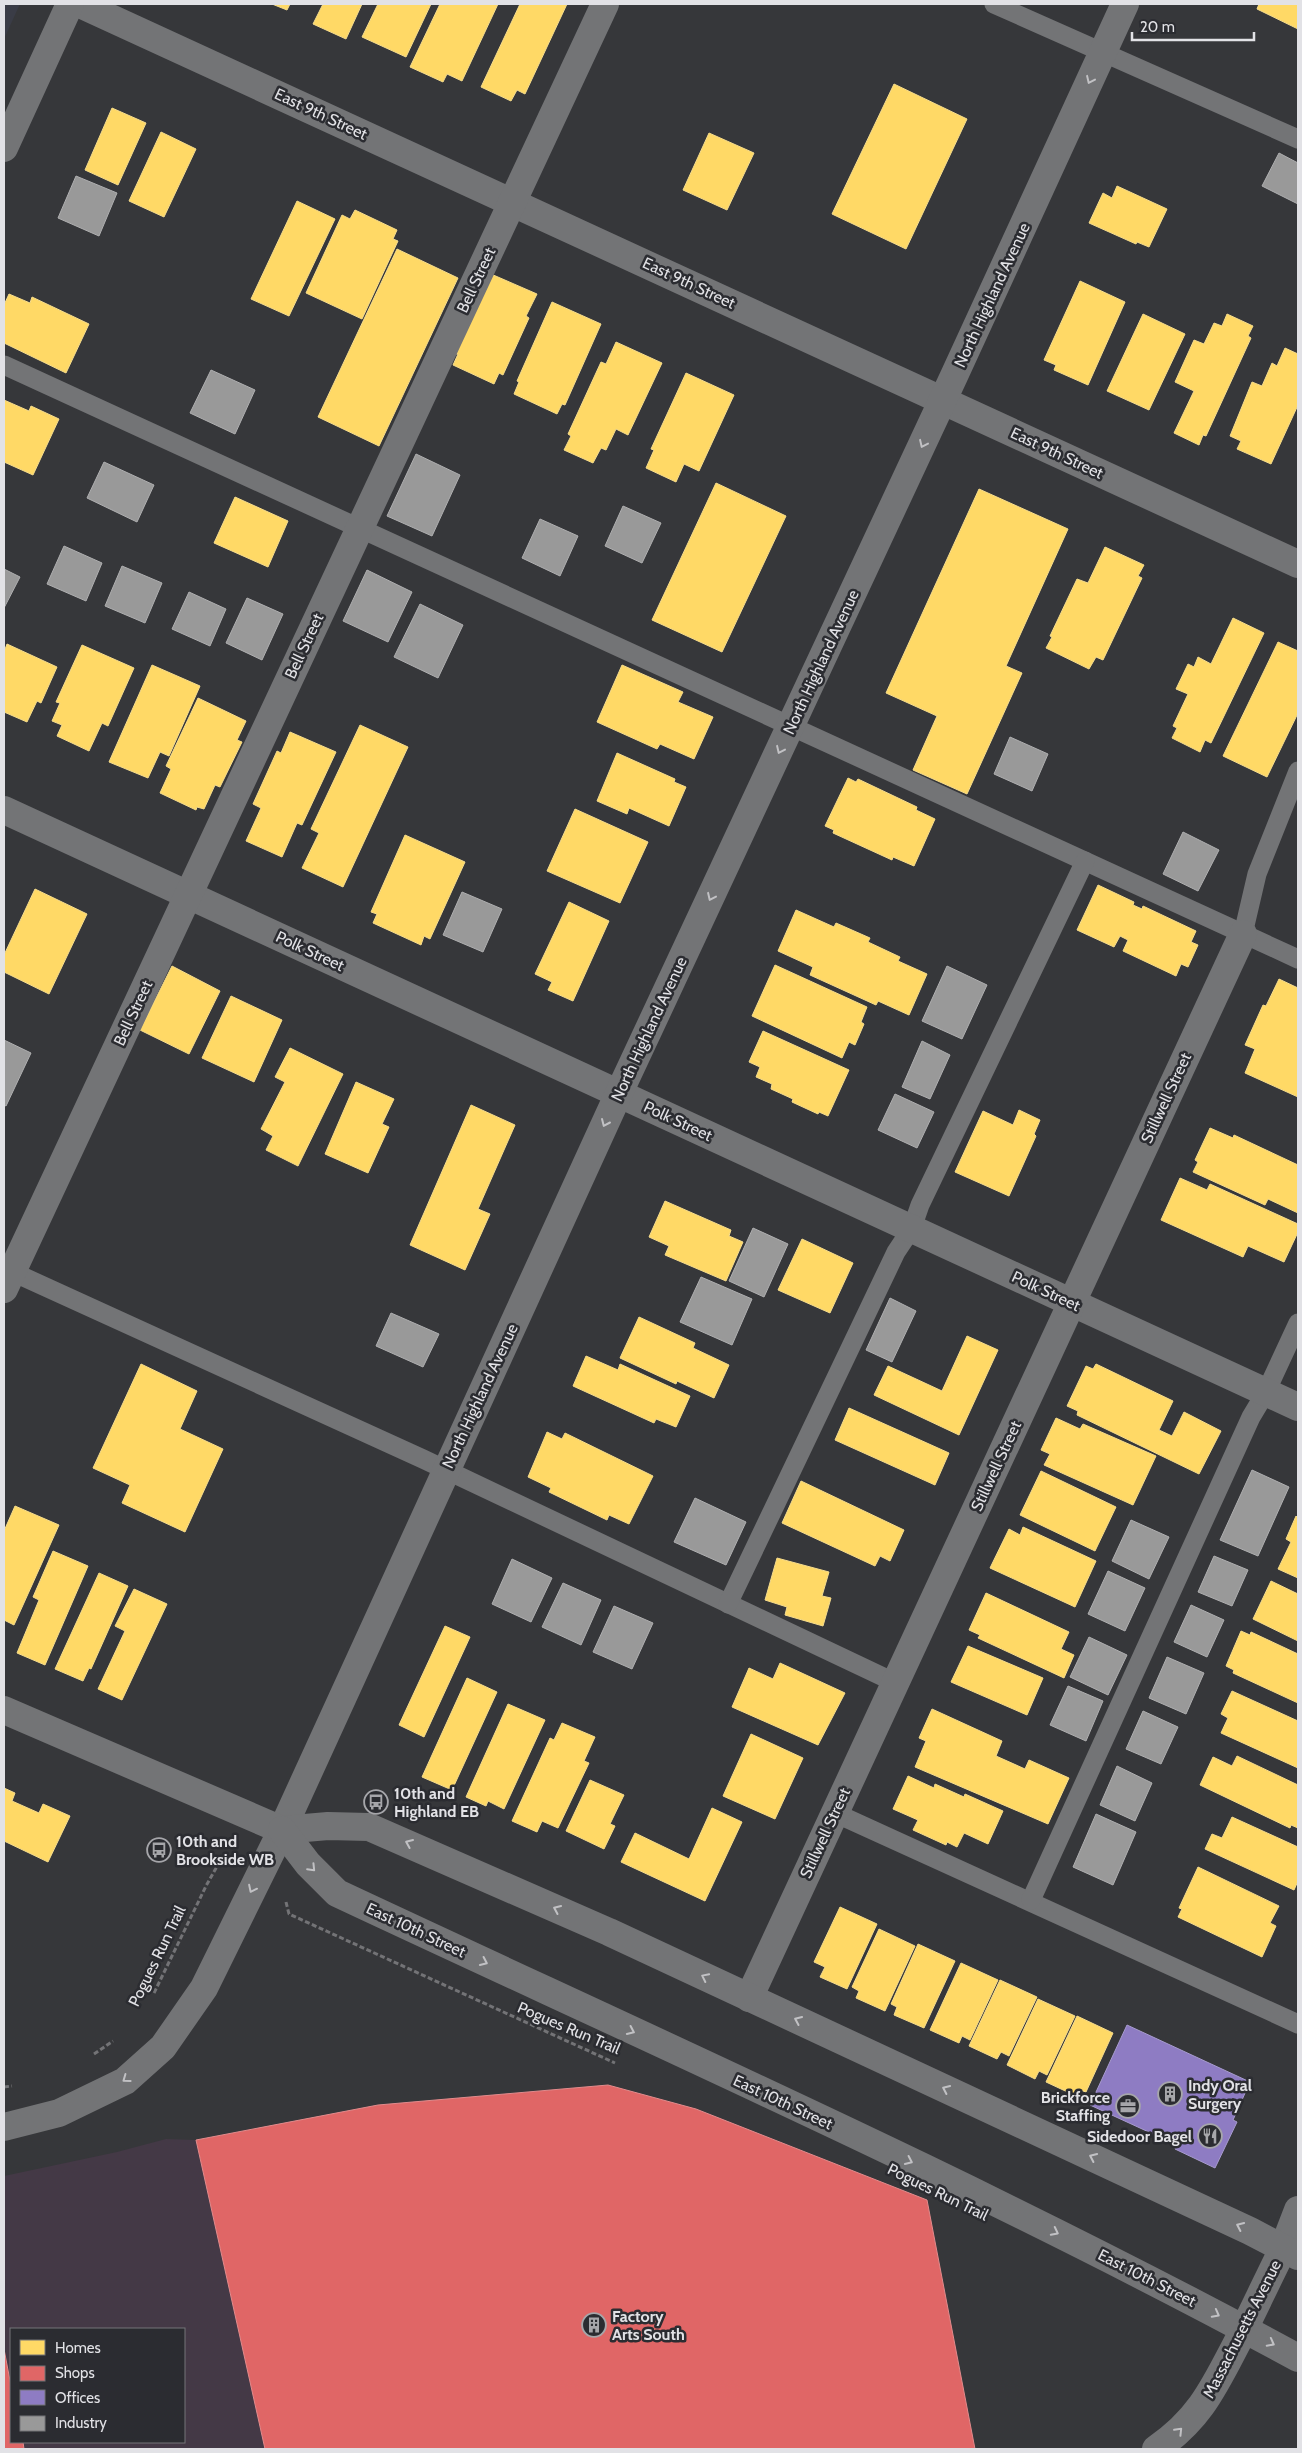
<svg xmlns="http://www.w3.org/2000/svg" width="1302" height="2453" viewBox="0 0 1302 2453" font-family="Cabin,sans-serif">
  <rect width="100%" height="100%" fill="#36373a"/>
  <path fill="#443946" fill-rule="evenodd" d="M608,2085l88,24 231,91 48,249h-971v-273l113,-24 49,-13 30,1 182,-35zM11,2329h173v113h-173z"/>
  <path fill="#3a3c46" d="M4,4h16l-16,35z"/>
  <g fill="#ffd966" stroke="#f6dc8c">
    <path d="M272,4h18l-3,6z"/>
    <path d="M323,4h39l-16,35 -33,-15z"/>
    <path d="M378,4h53l-25,53 -44,-20z"/>
    <path d="M440,4h58l-36,77 -15,-7 -4,8 -33,-15z"/>
    <path d="M520,4h47l-42,90 -8,-4 -6,11 -30,-14z"/>
    <path d="M1259,4h39v25l-41,-20z"/>
    <path d="M894,84l73,35 -61,130 -74,-35z"/>
    <path d="M112,108l34,15 -28,62 -33,-15z"/>
    <path d="M161,132l35,17 -32,68 -35,-16z"/>
    <path d="M709,133l45,20 -27,57 -44,-20z"/>
    <path d="M1117,186l50,23 -18,38 -12,-5 -1,2 -47,-21 14,-30 9,5z"/>
    <path d="M297,201l38,18 -46,97 -38,-17z"/>
    <path d="M355,210l42,20 -4,9 5,2 -36,78 -56,-26 36,-78 8,4z"/>
    <path d="M397,249l61,29 -79,168 -61,-29z"/>
    <path d="M491,274l46,20 -11,22 3,2 -26,57 -4,-2 -5,11 -41,-19 5,-11h-4z"/>
    <path d="M1080,281l45,21 -37,83 -34,-15 2,-5 -12,-5z"/>
    <path d="M9,294l21,9 2,-6 57,27 -23,49 -62,-30v-38z"/>
    <path d="M552,302l49,22 -36,81 -3,-1 -5,10 -43,-20 5,-12 -2,-1z"/>
    <path d="M1143,314l42,20 -36,76 -42,-19z"/>
    <path d="M1227,314l26,12 -5,10 3,2 -45,98 -3,-1 -4,10 -25,-12 20,-42 -19,-9 19,-42 10,4 10,-21 8,3z"/>
    <path d="M616,342l46,21 -34,72 -12,-6 -10,21 -5,-2 -8,15 -29,-13 7,-14 -3,-2 33,-72 5,2z"/>
    <path d="M1285,348l13,6v51l-27,59 -34,-15 4,-8 -11,-5 22,-54 10,4 10,-23 5,3z"/>
    <path d="M686,373l48,22 -35,76 -15,-7 -8,18 -30,-14 8,-18 -3,-1z"/>
    <path d="M4,400l25,11 2,-5 28,13 -26,56 -29,-13z"/>
    <path d="M716,483l70,33 -64,136 -70,-32z"/>
    <path d="M979,489l89,40 -62,137 16,7 -55,121 -54,-24 24,-54 -51,-23z"/>
    <path d="M235,497l53,24 -20,46 -54,-24z"/>
    <path d="M1105,547l39,18 -6,11 4,2 -39,82 -7,-3 -7,12 -43,-21 6,-11 -2,-1 27,-57 11,4z"/>
    <path d="M1233,618l31,15 -53,110 -6,-3 -5,12 -28,-14 5,-10 -4,-2 15,-32 -12,-5 12,-25 6,3 4,-10 13,7z"/>
    <path d="M1278,642l20,9v62l-31,64 -44,-21z"/>
    <path d="M7,644l50,23 -16,36 -4,-2 -10,21 -23,-10v-60z"/>
    <path d="M82,645l52,23 -26,58 -6,-3 -13,28 -32,-15 5,-11 -10,-4 8,-18 -4,-1z"/>
    <path d="M152,665l48,21 -31,70 -9,-4 -12,26 -39,-16z"/>
    <path d="M622,665l61,27 -5,10 35,15 -19,42 -34,-15 -3,5 -60,-27z"/>
    <path d="M198,698l48,23 -9,19 5,2 -22,45 -5,-2 -11,24 -7,-2 -1,3 -36,-17 11,-24 -5,-3z"/>
    <path d="M360,725l48,22 -65,140 -41,-19 17,-35 -8,-4z"/>
    <path d="M290,732l46,20 -34,73 -5,-2 -15,34 -36,-16 15,-33 -8,-4 24,-53 4,2z"/>
    <path d="M617,753l58,26 -1,3 12,5 -17,39 -40,-18 -2,6 -30,-13z"/>
    <path d="M848,778l8,4 2,-3 59,28 -1,3 19,9 -21,47 -21,-9 -1,3 -59,-27 1,-3 -9,-4z"/>
    <path d="M575,809l73,33 -28,61 -73,-32z"/>
    <path d="M405,835l60,27 -35,77 -6,-3 -3,9 -48,-22 4,-9 -6,-2z"/>
    <path d="M1098,885l36,17 -1,3 9,4 1,-3 53,25 -5,11 7,3 -10,22 -7,-3 -5,12 -53,-25 5,-11 -8,-4 -6,11 -37,-17z"/>
    <path d="M35,889l52,25 -38,80 -45,-22v-17z"/>
    <path d="M569,902l40,19 -36,80 -25,-11 4,-8 -17,-8z"/>
    <path d="M796,910l38,17 2,-4 34,15 -2,4 32,15 -2,4 29,13 -18,41 -31,-14 -2,4 -66,-30 3,-8 -35,-16z"/>
    <path d="M775,965l92,42 -6,15 3,2 -9,21 -6,-3 -7,16 -90,-42z"/>
    <path d="M172,966l48,25 -31,63 -49,-24z"/>
    <path d="M1279,979l19,9v109l-53,-24 10,-24 -10,-4 18,-40 3,1z"/>
    <path d="M231,996l51,24 -28,62 -52,-24z"/>
    <path d="M763,1031l86,39 -21,46 -9,-4 -1,2 -26,-12 1,-3 -22,-10 1,-5 -16,-7 4,-10 -11,-5z"/>
    <path d="M290,1048l53,26 -45,92 -32,-16 7,-14 -12,-7 24,-47 -10,-5z"/>
    <path d="M356,1082l38,17 -12,25 7,3 -21,46 -43,-19z"/>
    <path d="M471,1105l44,20 -37,84 12,5 -25,56 -55,-25z"/>
    <path d="M1019,1110l21,10 -6,14 2,2 -27,60 -54,-24 28,-61 30,14z"/>
    <path d="M1210,1128l23,10 1,-3 64,30v48l-30,-14 -3,6 -72,-33 5,-10 -3,-2z"/>
    <path d="M1180,1178l27,12 3,-6 88,40v8l-14,30 -36,-16 -5,11 -82,-37z"/>
    <path d="M665,1201l66,29 -2,6 14,6 -17,39 -61,-26 4,-9 -20,-9z"/>
    <path d="M802,1239l51,24 -23,50 -52,-23z"/>
    <path d="M639,1317l56,26 -2,5 36,17 -15,33 -37,-17 -1,3 -56,-26z"/>
    <path d="M967,1336l31,14 -39,85 -85,-40 14,-29 54,25z"/>
    <path d="M586,1356l32,14 2,-6 70,32 -14,31 -20,-8 -2,4 -81,-37z"/>
    <path d="M141,1364l56,27 -17,38 43,20 -38,83 -63,-29 8,-18 -37,-17z"/>
    <path d="M1096,1364l77,37 -14,29 13,6 12,-24 37,19 -22,43 -122,-59 1,-4 -11,-5 19,-40 7,3z"/>
    <path d="M849,1408l100,45 -14,32 -100,-45z"/>
    <path d="M1056,1418l24,11 3,-5 73,32 -23,49 -89,-40 6,-11 -9,-4z"/>
    <path d="M547,1432l15,7 3,-6 88,43 -24,48 -20,-9 -2,5 -58,-28 2,-4 -23,-11z"/>
    <path d="M1041,1471l75,36 -21,44 -75,-36z"/>
    <path d="M801,1481l103,49 -14,31 -10,-5 -5,10 -93,-43z"/>
    <path d="M15,1506l44,19 -45,100 -10,-5v-89z"/>
    <path d="M1296,1516l2,2v60l-20,-9 13,-27 -5,-3z"/>
    <path d="M1023,1527l73,34 -21,46 -85,-39 19,-39 11,6z"/>
    <path d="M53,1551l35,15 -43,99 -28,-12 22,-53 -6,-3z"/>
    <path d="M777,1558l52,14 -7,24 9,2 -8,28 -38,-11 2,-8 -22,-7z"/>
    <path d="M99,1573l29,13 -37,83 -2,-1 -6,13 -28,-12z"/>
    <path d="M1271,1581l27,13v47l-45,-22z"/>
    <path d="M134,1589l33,15 -45,96 -24,-11 27,-58 -10,-5z"/>
    <path d="M986,1593l83,39 -8,17 13,6 -10,23 -86,-40 2,-3 -11,-5z"/>
    <path d="M445,1626l25,11 -46,100 -25,-12z"/>
    <path d="M1241,1631l9,4 1,-3 47,22v49l-65,-30 1,-3 -8,-4z"/>
    <path d="M968,1646l75,32 -16,37 -76,-33z"/>
    <path d="M780,1663l65,30 -27,52 -86,-38 17,-39 24,11z"/>
    <path d="M467,1678l30,14 -45,98 -30,-13z"/>
    <path d="M1232,1691l66,30v47l-77,-35 7,-15 -7,-4z"/>
    <path d="M508,1704l37,16 -41,89 -16,-8 -2,5 -20,-9z"/>
    <path d="M932,1709l70,32 -6,15 29,13 4,-9 40,18 -21,46 -133,-57 11,-26 -7,-3z"/>
    <path d="M562,1723l33,14 -11,24 5,2 -31,65 -16,-7 -5,11 -25,-11 38,-83 4,2z"/>
    <path d="M751,1734l52,24 -28,61 -52,-23z"/>
    <path d="M1237,1756l61,29v43l-7,-3 -1,3 -90,-43 13,-28 19,9z"/>
    <path d="M908,1776l26,12 1,-4 29,13 1,-3 38,17 -15,33 -24,-11 -7,14 -10,-5 -1,3 -33,-15 5,-10 -25,-11z"/>
    <path d="M590,1780l34,15 -14,29 5,2 -11,23 -38,-18z"/>
    <path d="M4,1788l11,5 -3,8 27,12 4,-9 27,12 -22,46 -44,-21z"/>
    <path d="M712,1808l30,14 -37,79 -84,-39 14,-29 54,26z"/>
    <path d="M1232,1817l66,30v34l-4,9 -89,-41 7,-15 10,4z"/>
    <path d="M1198,1867l81,39 -9,17 6,3 -14,31 -84,-40 4,-8 -3,-1z"/>
    <path d="M840,1907l37,17 -30,65 -27,-12 5,-10 -11,-5z"/>
    <path d="M879,1929l36,17 -30,65 -29,-13 3,-7 -7,-4z"/>
    <path d="M918,1944l37,17 -31,67 -30,-13 3,-8 -6,-3z"/>
    <path d="M961,1963l37,17 -28,60 -8,-4 -3,7 -29,-13z"/>
    <path d="M1000,1980l37,17 -28,59 -8,-4 -4,7 -28,-13z"/>
    <path d="M1038,1999l37,17 -28,59 -8,-4 -4,8 -28,-14z"/>
    <path d="M1077,2016l36,17 -27,59 -9,-3 -3,6 -28,-13z"/>
  </g>
  <g fill="#e06666" stroke="#e18b8c">
    <path d="M608,2085l88,24 231,91 48,249h-710l-69,-309 182,-35z"/>
    <path d="M4,2349l7,37v56h12l1,7h-20z"/>
  </g>
  <path fill="#8e7cc3" stroke="#a79bce" d="M1127,2025l123,57 -17,38 4,2 -22,46 -40,-19 2,-4 -87,-40z"/>
  <g fill="#999" stroke="#afafb0">
    <path d="M1279,153l19,10v41l-36,-18z"/>
    <path d="M76,176l41,17 -18,43 -41,-18z"/>
    <path d="M211,370l44,20 -20,44 -45,-21z"/>
    <path d="M416,454l44,21 -28,61 -45,-20z"/>
    <path d="M104,462l50,23 -17,37 -50,-24z"/>
    <path d="M623,506l38,17 -19,40 -37,-17z"/>
    <path d="M540,519l38,17 -18,40 -38,-18z"/>
    <path d="M64,546l38,17 -16,38 -39,-17z"/>
    <path d="M122,566l40,17 -17,40 -40,-17z"/>
    <path d="M4,569l16,8 -16,31z"/>
    <path d="M367,570l45,22 -24,50 -45,-21z"/>
    <path d="M189,592l37,17 -16,37 -38,-17z"/>
    <path d="M247,598l36,16 -21,46 -36,-17z"/>
    <path d="M420,604l43,21 -25,53 -44,-21z"/>
    <path d="M1010,737l38,17 -16,37 -38,-17z"/>
    <path d="M1183,832l36,18 -21,41 -35,-17z"/>
    <path d="M462,892l40,17 -19,43 -40,-17z"/>
    <path d="M947,966l40,19 -25,54 -40,-18z"/>
    <path d="M4,1040l27,13 -25,53 -2,-1z"/>
    <path d="M922,1041l28,14 -20,44 -28,-12z"/>
    <path d="M895,1094l39,18 -17,36 -39,-18z"/>
    <path d="M753,1228l35,16 -24,53 -35,-16z"/>
    <path d="M701,1277l51,22 -20,46 -52,-23z"/>
    <path d="M890,1298l26,13 -24,51 -26,-12z"/>
    <path d="M391,1313l48,21 -16,33 -47,-21z"/>
    <path d="M1252,1470l37,17 -31,69 -38,-16z"/>
    <path d="M695,1498l51,24 -20,43 -52,-23z"/>
    <path d="M1131,1520l38,17 -20,42 -37,-18z"/>
    <path d="M1214,1556l34,14 -16,36 -34,-14z"/>
    <path d="M512,1559l40,19 -21,44 -39,-18z"/>
    <path d="M1108,1571l37,17 -20,43 -37,-17z"/>
    <path d="M563,1583l38,17 -20,45 -39,-18z"/>
    <path d="M1191,1605l33,15 -17,37 -33,-15z"/>
    <path d="M614,1606l39,17 -21,46 -39,-17z"/>
    <path d="M1089,1637l38,18 -19,40 -38,-18z"/>
    <path d="M1167,1657l37,16 -18,41 -37,-16z"/>
    <path d="M1068,1686l35,15 -17,40 -36,-16z"/>
    <path d="M1143,1711l35,16 -17,37 -35,-15z"/>
    <path d="M1117,1766l35,17 -17,38 -35,-16z"/>
    <path d="M1096,1814l40,18 -23,53 -40,-18z"/>
  </g>
  <g fill="none" stroke-linecap="round" stroke-linejoin="round">
    <g stroke="#737376" stroke-width="3" stroke-dasharray="5 2.5" stroke-linecap="butt">
      <path d="M286,1902l3,12 326,149"/>
      <path d="M154,1993l52,-107 14,-25 5,2"/>
      <path d="M94,2054l19,-13"/>
      <path d="M4,2087l8,-1"/>
    </g>
    <g stroke="#737476" stroke-width="19">
      <path d="M994,4l304,135"/>
      <path d="M4,365l1294,594"/>
      <path d="M1243,934l14,-60 41,-103"/>
      <path d="M4,1268l419,191 473,224"/>
      <path d="M728,1604l168,-352 16,-24 8,-23 165,-344"/>
      <path d="M835,1813l463,211"/>
      <path d="M1031,1900l220,-483 15,-25 32,-69"/>
    </g>
    <g stroke="#737476" stroke-width="28">
      <path d="M80,4l1218,560"/>
      <path d="M4,810l1294,597"/>
      <path d="M4,1289l601,-1285"/>
      <path d="M749,1998l494,-1064"/>
      <path d="M1283,2249l15,-39"/>
    </g>
    <g stroke="#737476" stroke-width="28">
      <path d="M4,148l66,-144"/>
      <path d="M4,2127l55,-14 66,-32 38,-34 41,-59 78,-158 337,-737 335,-717 171,-372"/>
      <path d="M1156,2449c44,-30 58,-62 82,-108 15,-30 30,-62 45,-92"/>
    </g>
    <g stroke="#737476" stroke-width="28">
      <path d="M4,1710l278,120 46,-4 41,1 240,105 641,299 48,25"/>
      <path d="M282,1830l26,34 29,29c322,151 648,295 961,465"/>
    </g>
  </g>
  <defs><path id="oneway-chevron" d="M-2-3.5L2.5 0L-2 3.5" fill="none" stroke-width="1.6" stroke-linecap="round" stroke-linejoin="round" transform="scale(1.25)"/></defs>
  <g stroke="#c1c1c4">
    <use href="#oneway-chevron" transform="translate(1090 80) rotate(115)"/>
    <use href="#oneway-chevron" transform="translate(923 444) rotate(115)"/>
    <use href="#oneway-chevron" transform="translate(780 750) rotate(115)"/>
    <use href="#oneway-chevron" transform="translate(711 897) rotate(115)"/>
    <use href="#oneway-chevron" transform="translate(605 1123) rotate(114)"/>
    <use href="#oneway-chevron" transform="translate(409 1843) rotate(-157)"/>
    <use href="#oneway-chevron" transform="translate(312 1868) rotate(46)"/>
    <use href="#oneway-chevron" transform="translate(252 1889) rotate(116)"/>
    <use href="#oneway-chevron" transform="translate(557 1909) rotate(-156)"/>
    <use href="#oneway-chevron" transform="translate(484 1962) rotate(25)"/>
    <use href="#oneway-chevron" transform="translate(705 1977) rotate(-154)"/>
    <use href="#oneway-chevron" transform="translate(798 2020) rotate(-156)"/>
    <use href="#oneway-chevron" transform="translate(631 2031) rotate(25)"/>
    <use href="#oneway-chevron" transform="translate(126 2079) rotate(144)"/>
    <use href="#oneway-chevron" transform="translate(946 2089) rotate(-155)"/>
    <use href="#oneway-chevron" transform="translate(1093 2157) rotate(-155)"/>
    <use href="#oneway-chevron" transform="translate(909 2161) rotate(25)"/>
    <use href="#oneway-chevron" transform="translate(1240 2226) rotate(-155)"/>
    <use href="#oneway-chevron" transform="translate(1055 2232) rotate(27)"/>
    <use href="#oneway-chevron" transform="translate(1216 2314) rotate(28)"/>
    <use href="#oneway-chevron" transform="translate(1271 2343) rotate(28)"/>
    <use href="#oneway-chevron" transform="translate(1179 2431) rotate(-46)"/>
  </g>
  <defs>
    <g id="bus-ring" transform="scale(1.25)"><circle r="9.5" fill="#2b2c31" stroke="#a6a6aa" stroke-width="1.5"/><path d="M-5-6H5V4H4V6H2V4H-2V6H-4V4H-5ZM-3.5-4V0h7V-4ZM-3.5 1.2v1.5H-2V1.2ZM2 1.2v1.5H3.5V1.2Z" fill="#a6a6aa"/></g>
    <g id="building-ring" transform="scale(1.25)"><circle r="9.5" fill="#2b2c31" stroke="#a6a6aa" stroke-width="1.5"/><path d="M-4-6H4V6H1V3H-1V6H-4ZM-2.5-4.3h1.7v1.8h-1.7ZM.8-4.3h1.7v1.8H.8ZM-2.5-1h1.7V.8h-1.7ZM.8-1h1.7V.8H.8Z" fill="#a6a6aa"/></g>
    <g id="office-ring" transform="scale(1.25)"><circle r="9.5" fill="#2b2c31" stroke="#a6a6aa" stroke-width="1.5"/><path d="M-6-3h4V-5.5h4V-3h4V5H-6ZM-1-4.5V-3h2v-1.5ZM-6 0V1H6V0Z" fill="#a6a6aa"/></g>
    <g id="restaurant-ring" transform="scale(1.25)"><circle r="9.5" fill="#2b2c31" stroke="#a6a6aa" stroke-width="1.5"/><path d="M-5-6h1v4h1v-4h1v4h1v-4h1v5L-1.5 .5V6h-2V.5L-5-1ZM5-6V6H3V1.5H1.5Q1.5-4 5-6Z" fill="#a6a6aa"/></g>
  </defs>
  <g fill-rule="evenodd">
    <use href="#bus-ring" x="376" y="1802"/>
    <use href="#bus-ring" x="159" y="1850"/>
    <use href="#building-ring" x="1170" y="2094"/>
    <use href="#office-ring" x="1128" y="2106"/>
    <use href="#restaurant-ring" x="1210" y="2136"/>
    <use href="#building-ring" x="594" y="2325"/>
  </g>
  <g text-anchor="middle" dominant-baseline="central" stroke-width="5" stroke-linejoin="round" paint-order="stroke">
    <g font-size="16" fill="#e2e2e6" stroke="#2b2c31">
      <text transform="translate(321 114) rotate(25)">East 9th Street</text>
      <text transform="translate(476 280) rotate(-65)">Bell Street</text>
      <text transform="translate(689 283) rotate(25)">East 9th Street</text>
      <text transform="translate(992 295) rotate(-65)">North Highland Avenue</text>
      <text transform="translate(1057 453) rotate(25)">East 9th Street</text>
      <text transform="translate(304 646) rotate(-65)">Bell Street</text>
      <text transform="translate(821 662) rotate(-65)">North Highland Avenue</text>
      <text transform="translate(310 951) rotate(25)">Polk Street</text>
      <text transform="translate(133 1013) rotate(-65)">Bell Street</text>
      <text transform="translate(649 1029) rotate(-65)">North Highland Avenue</text>
      <text transform="translate(1166 1098) rotate(-65)">Stillwell Street</text>
      <text transform="translate(678 1121) rotate(25)">Polk Street</text>
      <text transform="translate(1046 1291) rotate(25)">Polk Street</text>
      <text transform="translate(480 1396) rotate(-65)">North Highland Avenue</text>
      <text transform="translate(996 1466) rotate(-65)">Stillwell Street</text>
      <text transform="translate(825 1833) rotate(-65)">Stillwell Street</text>
      <text transform="translate(416 1930) rotate(25)">East 10th Street</text>
      <text transform="translate(157 1956) rotate(-64)">Pogues Run Trail</text>
      <text transform="translate(569 2028) rotate(23)">Pogues Run Trail</text>
      <text transform="translate(783 2102) rotate(25)">East 10th Street</text>
      <text transform="translate(938 2192) rotate(26)">Pogues Run Trail</text>
      <text transform="translate(1147 2278) rotate(27)">East 10th Street</text>
      <text transform="translate(1242 2329) rotate(-63)">Massachusetts Avenue</text>
    </g>
    <g font-size="16" font-weight="bold" fill="#e2e2e6" stroke="#2b2c31" text-anchor="start">
      <text x="394" y="1793">10th and<tspan x="394" dy="18">Highland EB</tspan></text>
      <text x="176" y="1841">10th and<tspan x="176" dy="18">Brookside WB</tspan></text>
      <text x="1188" y="2085">Indy Oral<tspan x="1188" dy="18">Surgery</tspan></text>
      <text x="1110" y="2097" text-anchor="end">Brickforce<tspan x="1110" dy="18">Staffing</tspan></text>
      <text x="1192" y="2136" text-anchor="end">Sidedoor Bagel</text>
      <text x="612" y="2316">Factory<tspan x="612" dy="18">Arts South</tspan></text>
    </g>
  </g>
  <rect width="1302" height="2453" fill="none" stroke="#e2e2e6" stroke-width="10"/>
  <rect x="10" y="2328" width="175" height="115" fill="#2b2c31" stroke="#747579"/>
  <rect x="20" y="2340" width="25" height="15" fill="#ffd966" stroke="#747579"/>
  <text x="55" y="2353" font-size="15" fill="#e2e2e6">Homes</text>
  <rect x="20" y="2366" width="25" height="15" fill="#e06666" stroke="#747579"/>
  <text x="55" y="2378" font-size="15" fill="#e2e2e6">Shops</text>
  <rect x="20" y="2390" width="25" height="15" fill="#8e7cc3" stroke="#747579"/>
  <text x="55" y="2403" font-size="15" fill="#e2e2e6">Offices</text>
  <rect x="20" y="2416" width="25" height="15" fill="#999999" stroke="#747579"/>
  <text x="55" y="2428" font-size="15" fill="#e2e2e6">Industry</text>
  <path d="M1132 32v8h122v-8" fill="none" stroke="#e2e2e6" stroke-width="2.5"/>
  <text x="1140" y="32" font-size="15" fill="#e2e2e6" stroke="#2b2c31" stroke-width="4" paint-order="stroke">20 m</text>
</svg>
